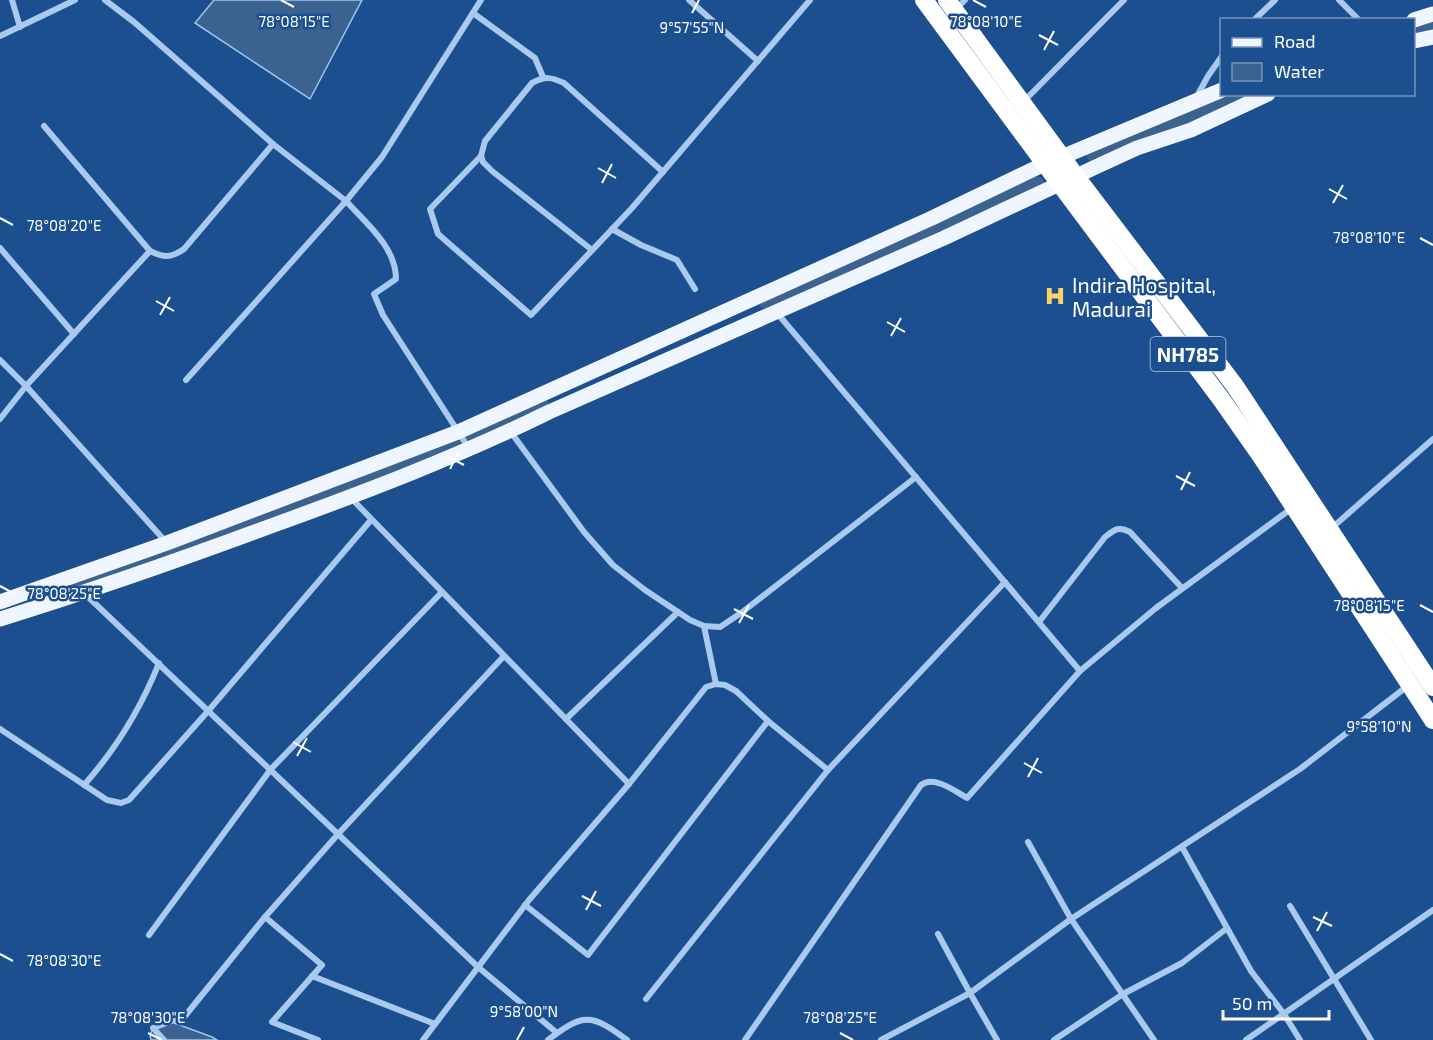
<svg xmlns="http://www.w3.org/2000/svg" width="1433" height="1040" viewBox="0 0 1433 1040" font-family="'Exo 2',sans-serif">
  <rect width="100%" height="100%" fill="#1b4f8f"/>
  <g fill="#3c6290" stroke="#9cc4f0" stroke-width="1.5">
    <path d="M214,0h148l-52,99 -115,-76z"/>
    <path d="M158,1017l54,20 5,3h-66l-1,-5z"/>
  </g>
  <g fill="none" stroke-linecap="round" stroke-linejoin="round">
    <g stroke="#3c6290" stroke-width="15">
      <path d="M1414,29l19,-6"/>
      <path d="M1094,155l144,-61"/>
      <path d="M765,301l164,-70 95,-46 13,-1"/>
      <path d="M48,593l207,-73 200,-78 86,-39"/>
    </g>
    <g stroke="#a9c9ee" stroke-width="6">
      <path d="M12,0l8,27"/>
      <path d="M105,0l29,22 139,122 73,57 -160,179"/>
      <path d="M689,0l69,61"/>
      <path d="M1339,0l20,20"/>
      <path d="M959,6l6,-6"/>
      <path d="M473,13l62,45 8,19"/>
      <path d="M1254,20l21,-20"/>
      <path d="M0,36l75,-36"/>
      <path d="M1197,96l11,-20 14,-20"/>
      <path d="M1027,98l97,-98"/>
      <path d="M44,126l106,125"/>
      <path d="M481,156l-51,53 8,25 93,81 101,-107 178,-208"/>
      <path d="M612,229l29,16 36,15 18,29"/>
      <path d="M0,248l74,86"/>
      <path d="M592,250l-100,-79 -9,-9 -2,-6 4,-15 47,-58c13,-7 19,-6 32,0l99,89"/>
      <path d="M0,360l26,26 124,-135c14,7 21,7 34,-2l89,-105"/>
      <path d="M0,419l26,-33 140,156"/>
      <path d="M510,431l74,101 29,33 32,25 45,30 14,6 16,1 21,-14 175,-136"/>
      <path d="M468,447l-85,-132 -9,-21 22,-15c0,-32 -30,-56 -50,-78l36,-44 99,-157"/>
      <path d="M351,498l278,286"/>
      <path d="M1334,526l99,-87"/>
      <path d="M85,594l393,373 79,66"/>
      <path d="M1039,622l66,-85c10,-8 14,-11 25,-5l52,56"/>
      <path d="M704,626l12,58"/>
      <path d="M1080,671l76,-63 132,-97"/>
      <path d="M566,719l112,-107"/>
      <path d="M0,729l107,71 14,3 8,-3 80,-90 162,-190"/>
      <path d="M84,785c32,-36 57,-77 75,-122"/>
      <path d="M1028,842l43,77 83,121"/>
      <path d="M1182,847l69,124 33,43 16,26"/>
      <path d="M525,905l63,50 180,-234"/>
      <path d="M1290,906l81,134"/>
      <path d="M265,917l57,48 -50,57 46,18"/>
      <path d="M149,935l122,-166 171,-177"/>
      <path d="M312,976l123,48"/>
      <path d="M646,999l182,-229"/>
      <path d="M164,1040l-11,-12 32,-12 80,-99 74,-84 165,-177"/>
      <path d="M423,1040l106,-140 100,-116 77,-97 10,-3 9,1 11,6 32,30 60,49 177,-188"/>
      <path d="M548,1040c35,-27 43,-27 79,0"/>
      <path d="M745,1040l176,-255c13,-10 34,6 46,13l113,-127 -303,-358"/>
      <path d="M881,1040l89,-47 -32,-59"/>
      <path d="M997,1040l-27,-47 101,-74 229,-150 105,-81"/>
      <path d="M1054,1040l69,-46 59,-31 44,-34"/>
      <path d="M1246,1040l187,-130"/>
    </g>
    <g stroke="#f0f6ff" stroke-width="15">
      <path d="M1414,20l19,-6"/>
      <path d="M1414,41l19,-4"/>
      <path d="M0,602l167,-59 291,-111 474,-214 106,-51 184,-77"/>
      <path d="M0,619c91,-28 182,-60 271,-93 94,-34 189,-70 278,-114l395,-174 158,-74 35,-16 54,-18 77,-36"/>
    </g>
    <g stroke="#fff" stroke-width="18">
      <path d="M924,0l142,192 155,207 40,57 172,264"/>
      <path d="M947,0l133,182 155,204 198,301"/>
    </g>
  </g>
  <path fill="none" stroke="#fff" stroke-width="2" d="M281,0l13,7M973,0l13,7M692,13l7,-13M1039,35l19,10M1044,50l10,-19M598,168l18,10M602,183l10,-19M1329,189l18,10M1333,203l10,-18M0,218l13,7M1420,238l13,7M156,301l18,10M160,315l10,-18M887,322l18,10M891,336l10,-18M445,455l19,10M450,469l9,-18M1176,476l19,10M1181,490l9,-18M0,586l13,7M1420,605l13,7M734,609l19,10M739,623l10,-18M1426,726l7,-13M293,742l18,10M297,756l10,-18M1024,763l18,10M1028,777l10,-19M582,896l19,10M586,910l10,-19M1313,917l19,9M1317,931l10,-19M0,954l13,7M148,1033l14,7M840,1033l13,7M517,1040l7,-13"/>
  <defs>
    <g id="hospital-bare" transform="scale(1.62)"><path d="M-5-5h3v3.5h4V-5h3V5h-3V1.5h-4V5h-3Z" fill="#ffd166" stroke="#1b4f8f" stroke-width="2.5" paint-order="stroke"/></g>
  </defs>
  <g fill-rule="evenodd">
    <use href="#hospital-bare" x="1055" y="296"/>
  </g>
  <g text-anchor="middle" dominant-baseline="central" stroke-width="5" stroke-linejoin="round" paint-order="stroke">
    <rect fill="#1b4f8f" stroke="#bbcadd" stroke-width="1.5" x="1150.5" y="337" width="75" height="34" rx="4.5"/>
    <g font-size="20" font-weight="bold" fill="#fff">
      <text x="1188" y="354">NH785</text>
    </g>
    <g font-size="21" fill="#fff" stroke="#1b4f8f" text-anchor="start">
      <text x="1072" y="284">Indira Hospital,<tspan x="1072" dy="24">Madurai</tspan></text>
    </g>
  </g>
  <g font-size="15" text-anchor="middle" fill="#fff" stroke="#1b4f8f" stroke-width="5" stroke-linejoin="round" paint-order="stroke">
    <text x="294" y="27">78°08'15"E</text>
    <text x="986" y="27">78°08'10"E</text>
    <text x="692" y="33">9°57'55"N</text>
    <text x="64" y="231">78°08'20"E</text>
    <text x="1369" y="243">78°08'10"E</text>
    <text x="64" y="599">78°08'25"E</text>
    <text x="1369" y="611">78°08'15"E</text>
    <text x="1379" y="732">9°58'10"N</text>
    <text x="64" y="966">78°08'30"E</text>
    <text x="524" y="1017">9°58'00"N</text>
    <text x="148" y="1023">78°08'30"E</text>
    <text x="840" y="1023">78°08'25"E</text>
  </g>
  <rect x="1220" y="18" width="195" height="78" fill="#1b4f8f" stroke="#7695bc" stroke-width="1.5"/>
  <rect x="1232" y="38" width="30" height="9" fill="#f0f6ff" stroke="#7695bc" stroke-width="1.5"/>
  <text x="1274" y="48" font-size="18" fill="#ffffff">Road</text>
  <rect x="1232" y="63" width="30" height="18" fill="#3c6290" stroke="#7695bc" stroke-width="1.5"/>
  <text x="1274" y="78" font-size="18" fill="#ffffff">Water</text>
  <path d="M1223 1010v9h106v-9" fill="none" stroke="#ffffff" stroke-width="3"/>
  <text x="1232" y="1010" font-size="18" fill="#ffffff" stroke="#1b4f8f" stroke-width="4.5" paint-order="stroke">50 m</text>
</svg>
